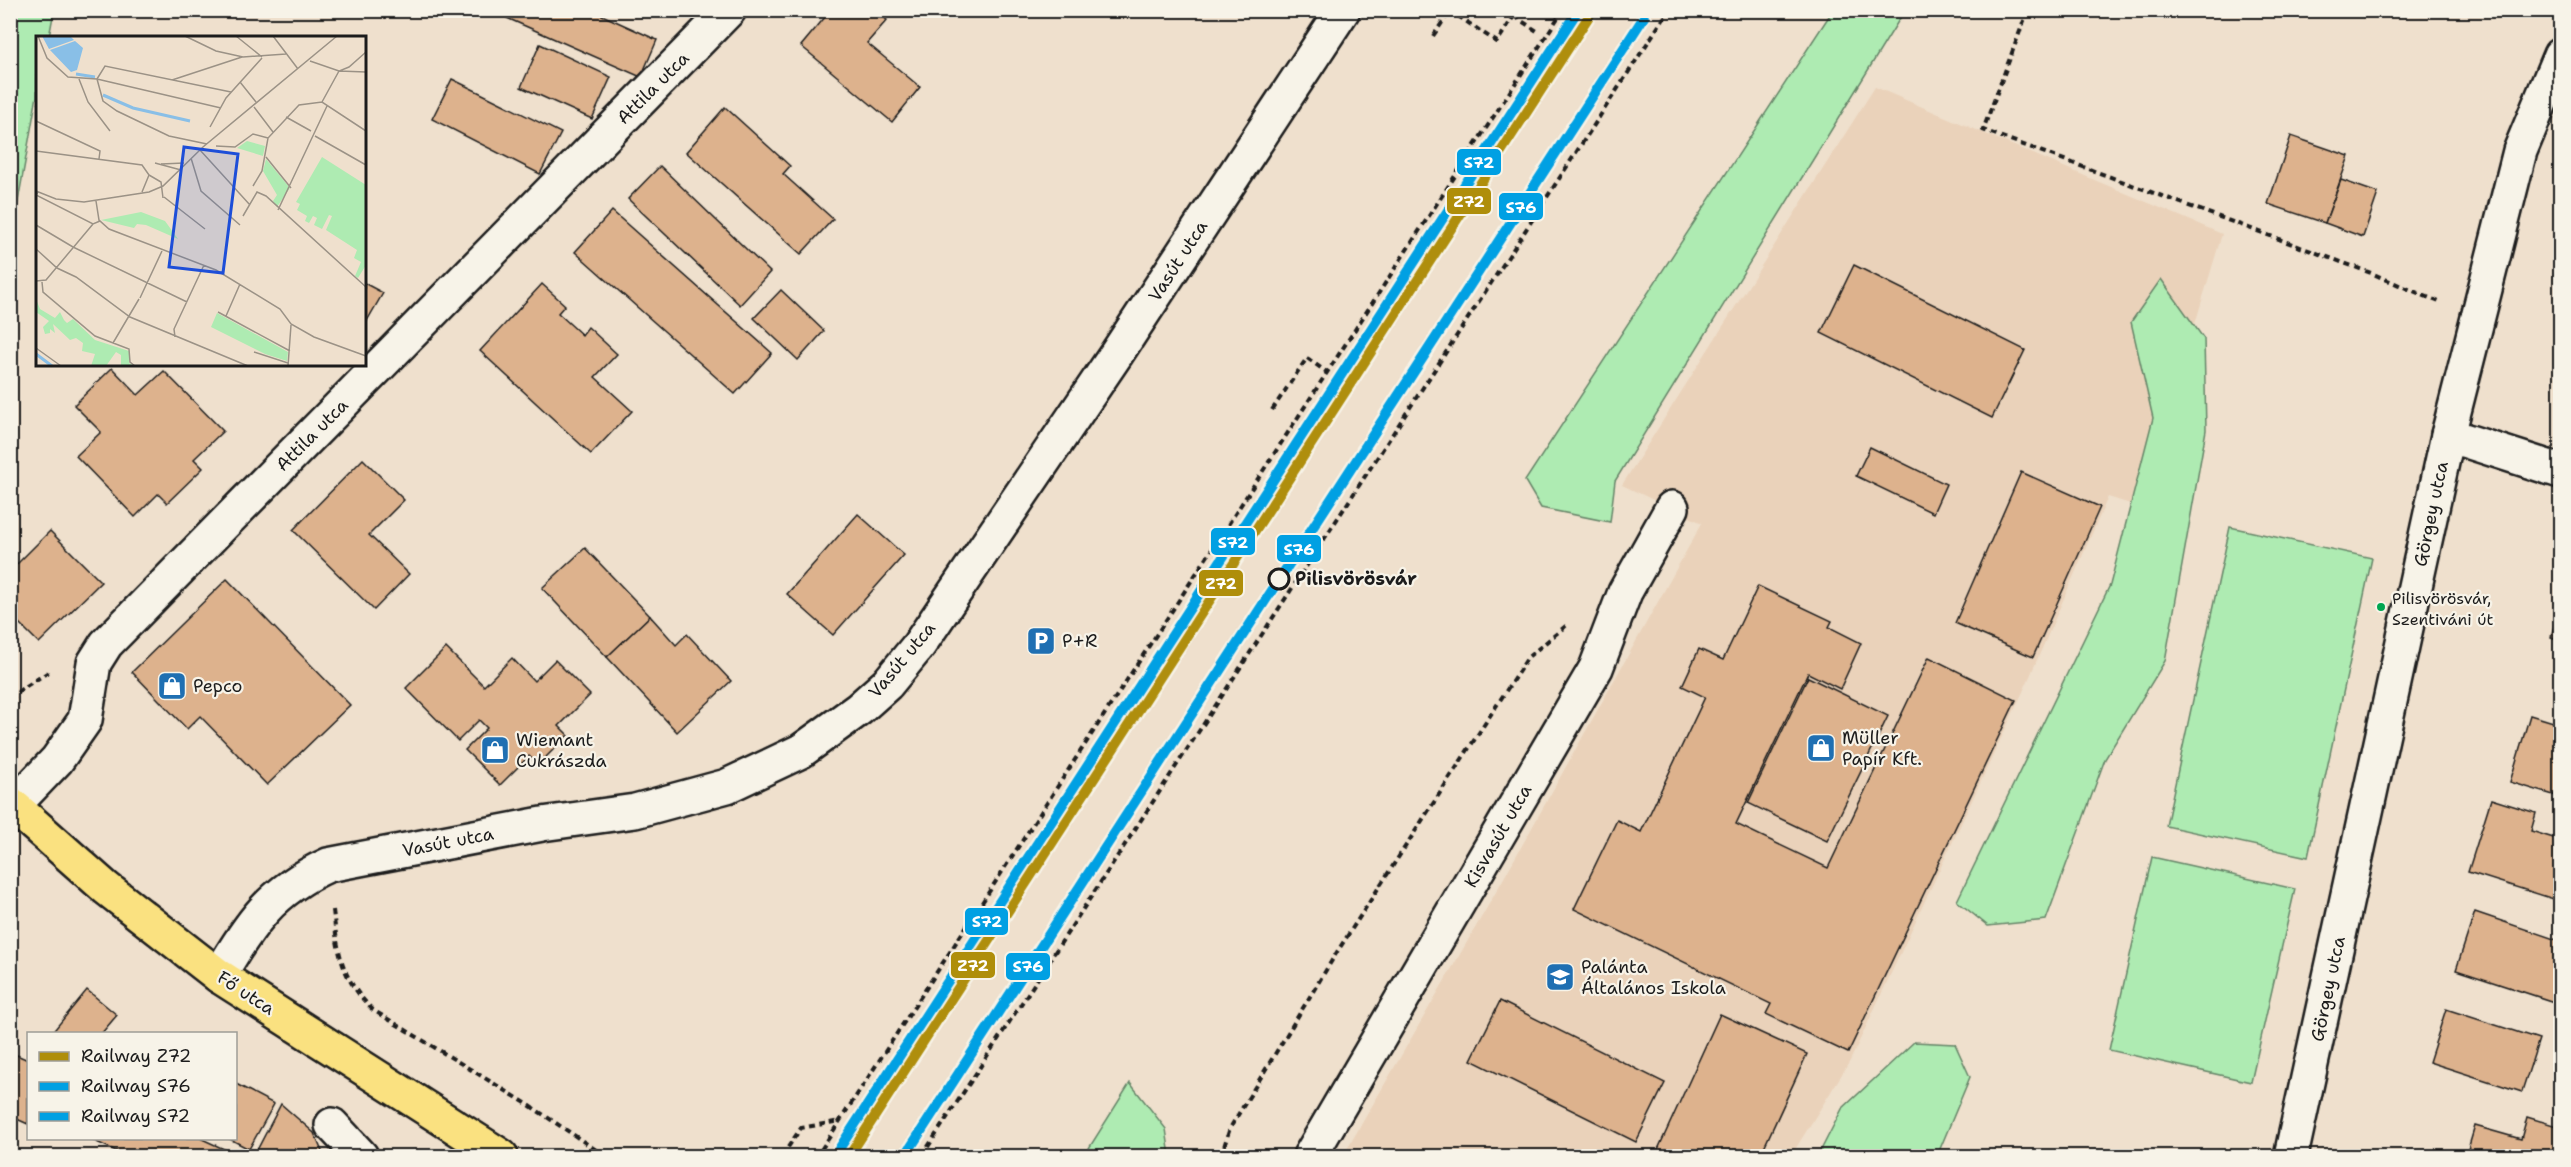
<svg xmlns="http://www.w3.org/2000/svg" width="2571" height="1167" viewBox="0 0 2571 1167" font-family="'Shantell Sans',sans-serif">
  <rect width="100%" height="100%" fill="#efe0cd"/>
  <filter id="ink" filterUnits="userSpaceOnUse"><feTurbulence type="fractalNoise" baseFrequency=".0167" numOctaves="2"/><feDisplacementMap in="SourceGraphic" scale="12" xChannelSelector="R" yChannelSelector="G"/><feConvolveMatrix kernelMatrix="1 2 1 2 8 2 1 2 1" color-interpolation-filters="sRGB"/></filter>
  <g filter="url(#ink)">
    <path fill="#ead2ba" d="M1875,87l347,147 -82,273 -32,-10 -81,186 -177,378 -59,95h-448l153,-264 206,-369 -80,-38z"/>
    <g fill="#aeebb2" stroke="#658467" stroke-width="1.5">
      <path d="M11,10l43,1 -5,26 -11,1 -1,58 -26,144z"/>
      <path d="M1833,10l61,1 8,4 -287,466 -5,41 -69,-14 -16,-27z"/>
      <path d="M2161,279l43,60 2,91 -41,231 -60,98 -59,161 -58,6 -31,-25 153,-316 43,-167 -22,-96z"/>
      <path d="M2230,527l142,31 -64,299 -142,-31z"/>
      <path d="M2152,857l143,32 -44,193 -142,-32z"/>
      <path d="M1914,1042l41,2 15,33 -33,79h-119l24,-47z"/>
      <path d="M1130,1083l36,46 4,27h-86z"/>
    </g>
    <g fill="#ddb28d" stroke="#1c1c1c" stroke-width="1.5">
      <path d="M510,10h81l66,30 -16,37 -134,-59z"/>
      <path d="M831,10h44l12,10 -20,23 53,44 -28,35 -91,-76z"/>
      <path d="M540,44l71,33 -19,42 -71,-32z"/>
      <path d="M452,79l109,54 -21,41 -108,-55z"/>
      <path d="M725,107l65,59 -7,8 50,45 -32,35 -115,-102z"/>
      <path d="M2291,136l58,20 -24,67 -57,-19z"/>
      <path d="M660,166l110,106 -30,33 -112,-106z"/>
      <path d="M2341,180l37,13 -15,44 -38,-14z"/>
      <path d="M612,211l160,142 -37,41 -160,-142z"/>
      <path d="M1854,265l171,85 -33,68 -171,-85z"/>
      <path d="M364,283l19,10 -19,33z"/>
      <path d="M542,284l23,21 -7,8 24,22 6,-8 29,27 -22,23 37,34 -41,43 -111,-103z"/>
      <path d="M781,290l43,41 -26,29 -44,-42z"/>
      <path d="M112,368l26,27 26,-24 59,60 -29,28 9,9 -36,35 -9,-9 -23,23 -59,-61 25,-24 -27,-27z"/>
      <path d="M1870,447l76,37 -13,29 -77,-37z"/>
      <path d="M363,459l41,41 -35,35 40,39 -35,36 -81,-80z"/>
      <path d="M2021,472l79,35 -67,150 -78,-34z"/>
      <path d="M858,514l46,41 -71,80 -46,-41z"/>
      <path d="M50,531l51,51 -62,61 -29,-29v-43z"/>
      <path d="M585,548l65,68 -43,41 -65,-69z"/>
      <path d="M227,579l123,126 -83,80 -67,-69 -13,13 -55,-57z"/>
      <path d="M1758,586l74,35 -3,6 32,16 -21,46 -32,-16 -72,151 92,44 101,-211 87,43 -168,353 -82,-39 5,-10 -197,-95 43,-89 24,12 64,-135 -23,-11 17,-37 24,11z"/>
      <path d="M2560,604v36l-9,-3z"/>
      <path d="M650,616l26,29 11,-11 44,47 -54,51 -70,-75z"/>
      <path d="M446,648l38,38 28,-28 22,23 21,-21 35,35 -31,31 9,9 -30,30 -9,-9 -29,29 -35,-35 22,-22 -8,-8 -21,21 -52,-53z"/>
      <path d="M1808,677l80,39 -61,125 -79,-38z"/>
      <path d="M2530,715l30,9v73l-50,-15z"/>
      <path d="M2491,799l45,14 -5,18 29,9v61l-92,-29z"/>
      <path d="M2475,912l85,29v53l-3,9 -101,-33z"/>
      <path d="M87,990l30,25 -16,19h-50z"/>
      <path d="M1500,1001l165,82 -29,59 -165,-82z"/>
      <path d="M2446,1009l93,30 -17,53 -93,-30z"/>
      <path d="M1720,1014l87,40 -47,102h-105z"/>
      <path d="M10,1052l18,8v64l-18,-8z"/>
      <path d="M236,1084l38,20 -25,45 -21,-11h8z"/>
      <path d="M281,1104l33,29 10,23h-70z"/>
      <path d="M2527,1117l33,10v29h-94l9,-30 46,13z"/>
      <path d="M88,1138h112l39,18h-112z"/>
      <path d="M15,1150l15,6h-18z"/>
    </g>
    <g fill="none" stroke-linecap="round" stroke-linejoin="round">
      <g stroke="#1c1c1c" stroke-width="38">
        <g id="minor">
          <path d="M2448,435l112,36"/>
          <path d="M13,806l44,-46 28,-40 9,-57 12,-19 623,-634"/>
          <path d="M332,1125l29,31"/>
          <path d="M1310,1156l286,-488 29,-76 47,-84"/>
          <path d="M2291,1156l157,-721 72,-284 40,-96"/>
        </g>
      </g>
      <g stroke="#1c1c1c" stroke-width="38">
        <path id="tertiary" d="M219,976c30,-52 53,-86 109,-111l214,-41 93,-13 92,-25 74,-35 58,-42 28,-25 32,-39 198,-292 226,-343"/>
      </g>
      <g stroke="#1c1c1c" stroke-width="38">
        <path id="primary" d="M10,803l96,85 113,88 282,180"/>
      </g>
      <g stroke="#1c1c1c" stroke-width="4" stroke-dasharray="6 4.5" stroke-linecap="butt">
        <path d="M1449,10l48,32 21,-32"/>
        <path d="M2028,10l-45,120 388,143 68,29"/>
        <path d="M1514,16l23,15"/>
        <path d="M1433,36l17,-25"/>
        <path d="M1272,410l35,-52 21,15"/>
        <path d="M10,700l10,-10 30,-19"/>
        <path d="M333,910c5,44 8,68 40,100l156,95 76,51"/>
        <path d="M782,1156l19,-28 39,-7"/>
        <path d="M807,1156l5,-7 7,4 744,-1143"/>
        <path d="M922,1156l747,-1146"/>
        <path d="M1221,1156l9,-28 107,-176 191,-295 39,-32"/>
      </g>
      <use href="#minor" stroke="#f7f3e8" stroke-width="33"/>
      <use href="#tertiary" stroke="#f7f3e8" stroke-width="33"/>
      <use href="#primary" stroke="#fae180" stroke-width="33"/>
      <g stroke="#f7f3e8" stroke-width="15">
        <path id="rail-1" d="M849,1156l744,-1146"/>
      </g>
      <g stroke="#f7f3e8" stroke-width="15">
        <path id="rail-2" d="M905,1156l739,-1139"/>
      </g>
      <g stroke="#f7f3e8" stroke-width="15">
        <path id="rail-3" d="M839,1149l739,-1139"/>
      </g>
      <use href="#rail-1" stroke="#af8e0a" stroke-width="10"/>
      <use href="#rail-2" stroke="#00a0e3" stroke-width="10"/>
      <use href="#rail-3" stroke="#00a0e3" stroke-width="10"/>
    </g>
  </g>
  <defs>
    <g id="parking-square" transform="scale(1.5)"><rect x="-9" y="-9" width="18" height="18" rx="4" fill="#1f6fb2" stroke="#f7f3e8"/><path d="M-3.5-5.5H1a3.5 3.5 0 0 1 0 7H-1V5.5H-3.5ZM-1-3.4V-.6H.8a1.4 1.4 0 0 0 0-2.8Z" fill="#fff"/></g>
    <g id="shop-square" transform="scale(1.5)"><rect x="-9" y="-9" width="18" height="18" rx="4" fill="#1f6fb2" stroke="#f7f3e8"/><path d="M-5-2.5h2.3a2.7 3.5 0 0 1 5.4 0H5L5.5 6h-11ZM-1.5-2.5h3a1.5 2.3 0 0 0-3 0Z" fill="#fff"/></g>
    <g id="school-square" transform="scale(1.5)"><rect x="-9" y="-9" width="18" height="18" rx="4" fill="#1f6fb2" stroke="#f7f3e8"/><path d="M0-5L7-2L0 1L-7-2ZM-4 1L0 2.5L4 1V4Q0 6-4 4Z" fill="#fff"/></g>
  </defs>
  <g fill-rule="evenodd">
    <use href="#parking-square" x="1041" y="641"/>
    <use href="#shop-square" x="172" y="686"/>
    <use href="#shop-square" x="1821" y="748"/>
    <use href="#shop-square" x="495" y="750"/>
    <use href="#school-square" x="1560" y="977"/>
  </g>
  <circle fill="#f7f3e8" stroke="#1c1c1c" stroke-width="3" cx="1279" cy="579" r="10"/>
  <circle fill="#00a651" stroke="#f7f3e8" stroke-width="2" cx="2381" cy="607" r="5"/>
  <g text-anchor="middle" dominant-baseline="central" stroke-width="4.5" stroke-linejoin="round" paint-order="stroke">
    <g font-size="16" fill="#1c1c1c" stroke="#f7f3e8" text-anchor="start">
      <text x="2392" y="598">Pilisvörösvár,<tspan x="2392" dy="21">Szentiváni út</tspan></text>
    </g>
    <g font-size="18" fill="#1c1c1c" stroke="#f7f3e8">
      <text transform="translate(653 88) rotate(-45)">Attila utca</text>
      <text transform="translate(1178 261) rotate(-57)">Vasút utca</text>
      <text transform="translate(312 435) rotate(-45)">Attila utca</text>
      <text transform="translate(2431 514) rotate(-78)">Görgey utca</text>
      <text transform="translate(902 660) rotate(-50)">Vasút utca</text>
      <text transform="translate(1498 836) rotate(-60)">Kisvasút utca</text>
      <text transform="translate(448 842) rotate(-11)">Vasút utca</text>
      <text transform="translate(2328 989) rotate(-78)">Görgey utca</text>
      <text transform="translate(246 993) rotate(33)">Fő utca</text>
    </g>
    <g font-size="18" font-weight="bold" fill="#1c1c1c" stroke="#f7f3e8" text-anchor="start">
      <text x="1295" y="579">Pilisvörösvár</text>
    </g>
    <g font-size="18" fill="#1c1c1c" stroke="#f7f3e8" text-anchor="start">
      <text x="1062" y="641">P+R</text>
      <text x="193" y="686">Pepco</text>
      <text x="1842" y="738">Müller<tspan x="1842" dy="21">Papír Kft.</tspan></text>
      <text x="516" y="740">Wiemant<tspan x="516" dy="21">Cukrászda</tspan></text>
      <text x="1581" y="967">Palánta<tspan x="1581" dy="21">Általános Iskola</tspan></text>
    </g>
  </g>
  <g transform="translate(36 36)">
    <rect width="330" height="330" fill="#efe0cd"/>
    <path d="M211,105l18,5 -2,10 -26,-8zM286,121l44,28v80l-8,13 -3,-2 6,-14 -7,-4 3,-8 -31,-20 6,-14 -3,-1 -7,14 -8,-4 3,-7 -4,-2 -4,7 -4,-2 2,-5 -10,-6 3,-6 -4,-2zM230,123l24,29 -13,19 -4,-6 4,-6 -14,-24zM105,176l24,9 13,18 -32,-14 -9,-1 -3,4 -33,-8zM0,263l4,10 15,9 5,-6 4,8 3,3 6,-4 22,21 34,11v12l5,3h-13v-11l-5,-3 -10,14h-15l4,-12 -13,-3 1,-8 -7,-5 -6,2 -17,-16 2,9 -5,-4v4l-5,1 -2,-7 6,-6 -13,-9zM181,277l71,39 -1,9 -22,-7 -54,-27z" fill="#aeebb2"/>
    <path d="M6,0h28l4,4 -25,9zM39,5l8,7 -6,22 -6,2 -21,-22z" fill="#89bfe7"/>
    <path fill="none" stroke="#89bfe7" stroke-width="3" d="M40,38l19,3M67,59l30,13 57,13M0,318l16,12"/>
    <path fill="none" stroke="#9b9286" stroke-width="1.5" d="M2,0l9,22 21,19 29,2 124,29M149,0l31,15 27,6 43,-3M200,0l26,21M237,0l25,33M274,25l29,10 27,1M43,43l9,23 22,29M61,43l8,-13 126,26M61,43l6,22 14,10 52,25 38,8M136,44l70,-23M204,46l16,20M286,66l17,-31 10,-4 17,-15M218,71l19,25M250,81l25,14M0,85l64,30 -1,8M174,91l16,-29 36,-40M279,100l51,29M180,110l19,1 18,-13 15,4M164,114l50,55M0,115l106,14 7,10M230,121l25,31M155,122l10,33 39,34M119,127l26,7M125,128l23,-1M113,139l12,7 2,16M217,150l9,-15 6,-33 31,-33 23,-3 44,29M0,155l20,8 28,3 65,-10 14,-6 40,-39 134,-111M2,156l-2,3 57,29 7,-3M106,156l7,-17M128,161l41,32M60,165l3,19 10,9 107,41 64,39 11,15 23,13 52,19M242,174l49,-104M207,180l14,-24 9,4 100,91M0,189l37,22 114,55M0,213l21,19 19,9 54,40 118,49M0,245l10,-1 47,-56M6,246l1,10 52,44 34,13 1,13 5,4M104,262l22,-47M182,276l72,39M190,280l14,-32M139,301l-1,-8 30,-64M77,307l26,-44M0,312l25,18M218,316l34,11M153,330h21M252,330l3,-41"/>
    <path fill="#1d4ed8" fill-opacity="0.15" stroke="#1d4ed8" stroke-width="3" d="M148,111l54,7 -15,119 -54,-6z"/>
    <rect width="330" height="330" fill="none" stroke="#1c1c1c" stroke-width="3"/>
  </g>
  <g stroke="#f7f3e8" stroke-width="2">
    <rect x="1456" y="148" width="46" height="28" rx="6" fill="#00a0e3"/>
    <rect x="1446" y="187" width="46" height="28" rx="6" fill="#af8e0a"/>
    <rect x="1498" y="192" width="46" height="29" rx="6" fill="#00a0e3"/>
    <rect x="1210" y="527" width="46" height="29" rx="6" fill="#00a0e3"/>
    <rect x="1276" y="534" width="46" height="29" rx="6" fill="#00a0e3"/>
    <rect x="1198" y="569" width="46" height="28" rx="6" fill="#af8e0a"/>
    <rect x="964" y="907" width="45" height="29" rx="6" fill="#00a0e3"/>
    <rect x="950" y="951" width="46" height="28" rx="6" fill="#af8e0a"/>
    <rect x="1005" y="952" width="46" height="29" rx="6" fill="#00a0e3"/>
  </g>
  <g font-size="16" text-anchor="middle" font-weight="bold" fill="#fff">
    <text x="1479" y="168">S72</text>
    <text x="1469" y="207">Z72</text>
    <text x="1521" y="213">S76</text>
    <text x="1233" y="548">S72</text>
    <text x="1299" y="555">S76</text>
    <text x="1221" y="589">Z72</text>
    <text x="987" y="927">S72</text>
    <text x="973" y="971">Z72</text>
    <text x="1028" y="972">S76</text>
  </g>
  <rect width="2571" height="1167" fill="none" stroke="#f7f3e8" stroke-width="36"/>
  <rect x="18" y="18" width="2535" height="1131" fill="none" stroke="#1c1c1c" stroke-width="2" filter="url(#ink)"/>
  <rect x="27" y="1032" width="210" height="108" fill="#f7f3e8" stroke="#9f9d96" stroke-width="1.5"/>
  <rect x="39" y="1052" width="30" height="9" fill="#af8e0a" stroke="#9f9d96" stroke-width="1.5"/>
  <text x="81" y="1062" font-size="18" fill="#1c1c1c">Railway Z72</text>
  <rect x="39" y="1082" width="30" height="9" fill="#00a0e3" stroke="#9f9d96" stroke-width="1.5"/>
  <text x="81" y="1092" font-size="18" fill="#1c1c1c">Railway S76</text>
  <rect x="39" y="1112" width="30" height="9" fill="#00a0e3" stroke="#9f9d96" stroke-width="1.5"/>
  <text x="81" y="1122" font-size="18" fill="#1c1c1c">Railway S72</text>
</svg>
